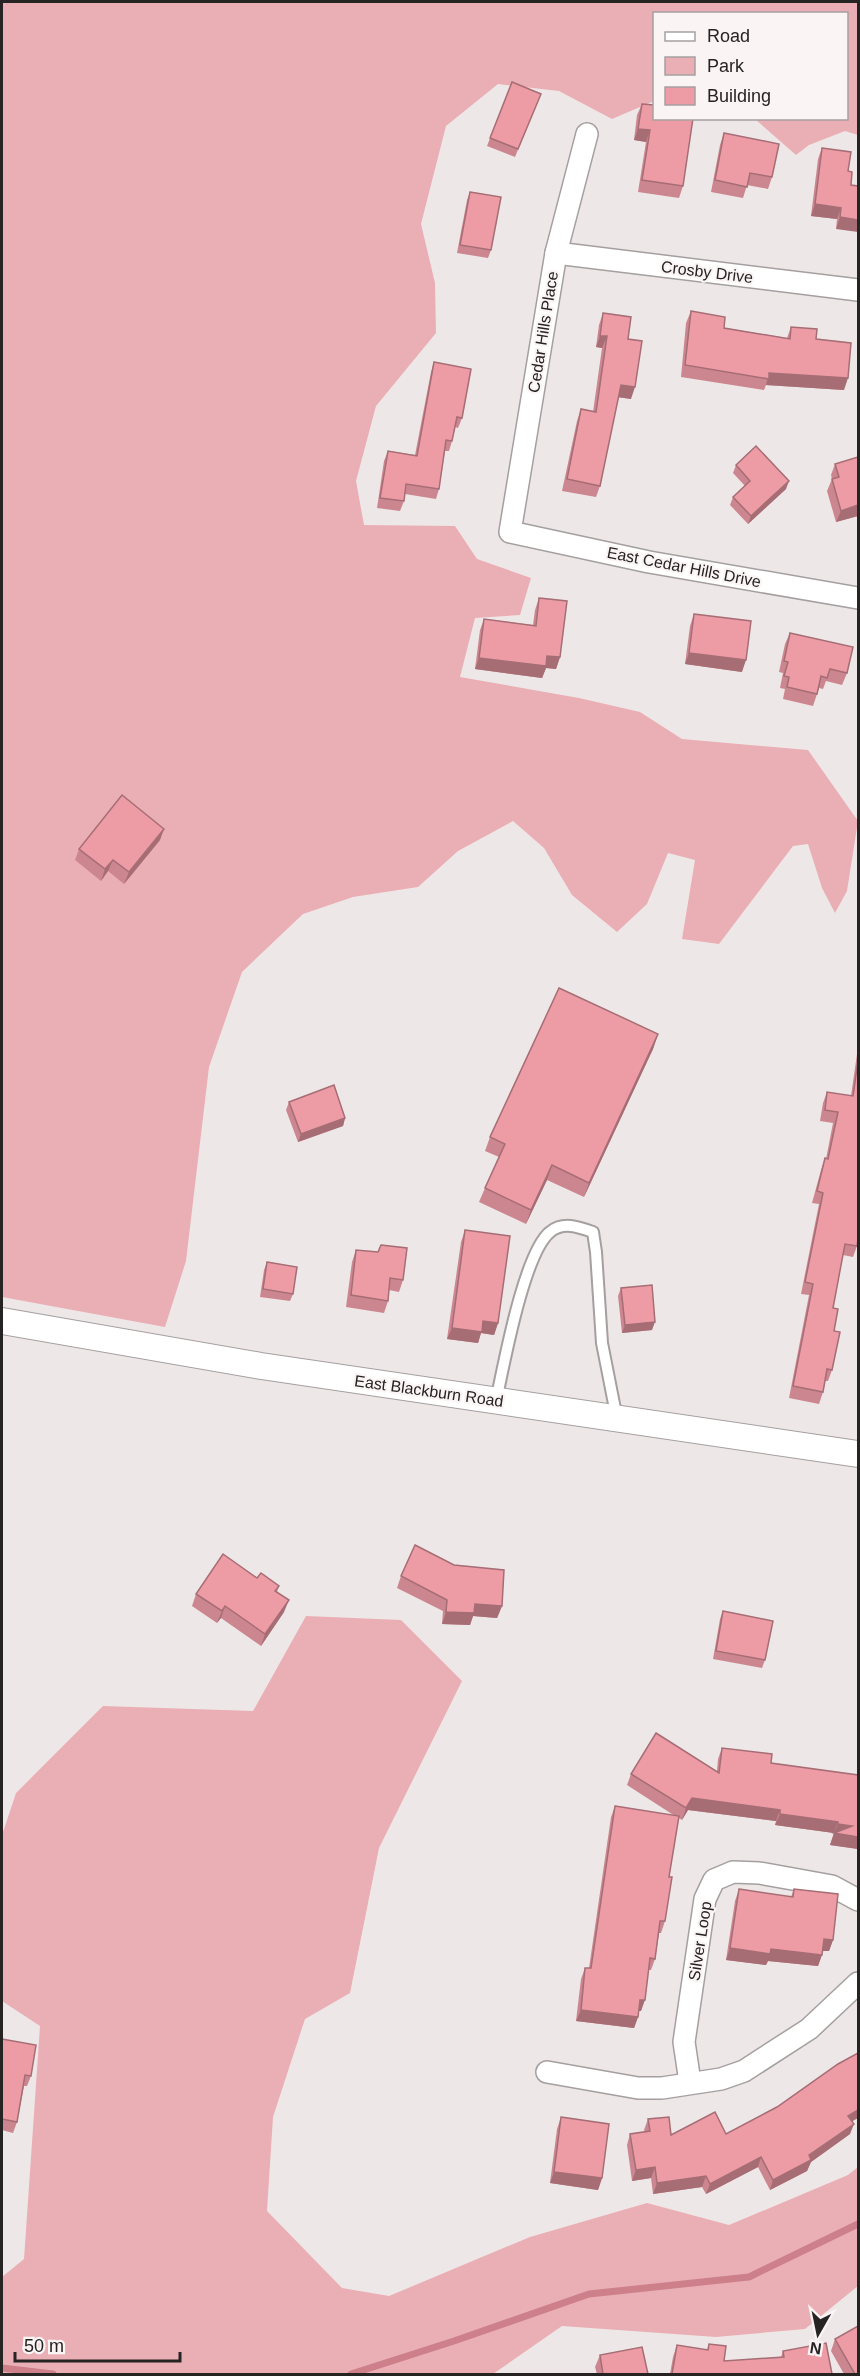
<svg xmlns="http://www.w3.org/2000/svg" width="860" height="2376" viewBox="0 0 860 2376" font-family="Helvetica,sans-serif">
  <rect width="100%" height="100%" fill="#eee7e8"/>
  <g fill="#eaafb5">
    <path d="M2,2h856v133l-13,-4 -36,14 -13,10 -41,-36 91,-1v-104h-192v87l-42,18 -53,-28 -61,-7 -52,42 -25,98 14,59 1,50 -60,73 -20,75 8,44 91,1 22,33 54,19 -11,37 -45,3 -15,59 119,21 61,14 42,27 126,11 50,71 -11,70 -12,22 -13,-25 -14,-44 -15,2 -74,98 -37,-5 13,-79 -27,-7 -21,51 -30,28 -45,-37 -28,-47 -31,-27 -55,30 -40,36 -65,10 -50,17 -61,58 -33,95 -23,194 -21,66 -163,-30z"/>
    <path d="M306,1616l95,4 61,61 -83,167 -29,145 -45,26 -32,98 -6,94 75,77 47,8 141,-59 117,-34 82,22 119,-50 10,-8v119l-53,43 -89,8 -154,-11 -69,48h-491v-97l22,-18 16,-233 -38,-25v-166l14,-42 87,-87 150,5z"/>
  </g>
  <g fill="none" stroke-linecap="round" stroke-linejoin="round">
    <g stroke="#ce808a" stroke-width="7">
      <path d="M2,2368l51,6"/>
      <path d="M351,2374l103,-33 135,-47 160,-17 109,-53"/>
    </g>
    <g stroke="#a59fa0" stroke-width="14">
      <path id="service" d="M496,1401c8,-37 28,-148 54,-169 13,-11 29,-5 43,0l3,20 6,91 15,76"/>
    </g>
    <g stroke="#a59fa0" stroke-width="24">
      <g id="minor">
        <path d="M587,134l-31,119 -46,279 139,30 209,36"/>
        <path d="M556,253l302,37"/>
        <path d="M547,2072l91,16h24l59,-9 23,-8 65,-42 49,-46"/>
        <path d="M690,2082l-6,-40 21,-143 9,-19 19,-8 26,1 73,13 26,14"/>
      </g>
    </g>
    <g stroke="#a59fa0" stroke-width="28">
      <path id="tertiary" d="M2,1321l259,45 597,88"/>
    </g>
    <use href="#service" stroke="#fff" stroke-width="10"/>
    <use href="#minor" stroke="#fff" stroke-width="21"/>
    <use href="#tertiary" stroke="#fff" stroke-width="26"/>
  </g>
  <g fill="#cc868f">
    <path d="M512,82l29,12 -26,63 -28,-11z"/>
    <path d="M642,104l41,82 -4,12 -41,-6 8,-50 -12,-2 3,-25z"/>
    <path d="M724,133l48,44 -4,12 -21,-4 -4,13 -32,-6 9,-47z"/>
    <path d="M822,148l26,23 3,14 7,1 -22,43 1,-10 -26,-3 7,-57z"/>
    <path d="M470,192l21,58 -3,8 -31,-5 10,-53z"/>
    <path d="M691,311l33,17 63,10 4,-11 25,12 28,51 -78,-5 -2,5 -83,-13 5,-54z"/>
    <path d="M603,313l25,26 3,60 -13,-2 -18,89 -4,11 -34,-6 15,-70 4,-12 12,3 9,-64 -6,-1 3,-22z"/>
    <path d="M434,362l28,56 -4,10 -3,-1 -3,14 -3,10h-4l-6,38 -3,10 -31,-5 -1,7 -4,10 -23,-3 7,-47 4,-10 27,4 16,-83z"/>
    <path d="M835,464l23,52 -22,6 -9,-31 5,-12 -1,-4z"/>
    <path d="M736,465l50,24 -38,35 -18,-19 3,-8 12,-11 -12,-13z"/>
    <path d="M539,598l21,59 -4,12 -10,-1 -4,10 -67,-9 5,-39 4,-11 49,6 2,-15z"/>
    <path d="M694,614l48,58 -57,-8 5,-38z"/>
    <path d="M790,633l57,40 -5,12 -16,-4 -3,8 -4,-1 -6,18 -30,-7 2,-10 -5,-1 3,-15 -4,-1 6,-28z"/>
    <path d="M160,840l-36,44 -16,-13 -7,10 -26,-21 4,-11z"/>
    <path d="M658,1034l-5,15 -69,148 -37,-17 -21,44 -47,-22 6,-14 14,-31 -14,-6 5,-14z"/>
    <path d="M858,1047v192l-1,7 -4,11 -10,-2 -10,53 1,23 -2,39 -4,11h-3l-2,11 -4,12 -30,-6 20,-103 -8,-1 18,-90 -7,-1 9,-33 4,-12 1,1 7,-36 -13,-2 3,-18 4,-11 24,4z"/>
    <path d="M289,1102l56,16 -2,8 -45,16 -12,-32z"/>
    <path d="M465,1230l33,93 -4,12 -13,-2 -3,10 -31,-4 14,-97z"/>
    <path d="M381,1245l22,35 -4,12 -10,-2 -1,11 -4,12 -38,-6 6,-45 4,-12 22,2z"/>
    <path d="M267,1262l26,32 -3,7 -30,-4 4,-27z"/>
    <path d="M621,1288l31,42 -30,3 -4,-37z"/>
    <path d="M401,1576l101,30 -5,12 -24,-2 -3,9 -28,-1 1,-13 -46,-23z"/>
    <path d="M257,1578l22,8 -2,6 7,20 -23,34 -40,-28 -4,5 -25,-17 4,-12z"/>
    <path d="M723,1611l42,49 -3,8 -49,-9 7,-40z"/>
    <path d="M722,1748l49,15 87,12v74l-28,-4 4,-12 -59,-8 1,-4 -88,-11 -6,10 -3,-2 -10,59 -4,44 -4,12h-2l-4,26 -4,11h-3l-7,41h-2l-1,6 -4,11 -58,-7 5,-42 4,-11h4l22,-151 4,-11 60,10 -48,-31 4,-11 86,-3 1,-12z"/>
    <path d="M739,1889l52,8 3,-8 39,51 -4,11h-6l-5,15 -50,-5 -2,4 -40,-5 9,-59z"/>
    <path d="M2,2039l29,37 -4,10h-3l-7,36 -4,11 -11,-3z"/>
    <path d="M561,2117l41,61 -4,12 -48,-7 7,-54z"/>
    <path d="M648,2119l23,16 55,-1 126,-12 -2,12 -39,28 -4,9 -37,19 -12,-23 -52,27 -4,-7 -49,7 -2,-16 -19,3 -5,-36 3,-11 15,-2 -1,-2z"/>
    <path d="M835,2339l23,35h-14l-13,-23z"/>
    <path d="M709,2344l15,17 57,-4 2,-6 49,23h-162l3,-17 4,-12 30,5z"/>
    <path d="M600,2355l48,19h-51l-2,-7z"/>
  </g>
  <g fill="#a66d74">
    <path d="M638,129l12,1 -4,12 -12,-2z"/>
    <path d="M815,204l26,4 -4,11 -26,-3z"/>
    <path d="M840,217l18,3v12l-22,-3z"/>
    <path d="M600,336h7l-5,12 -6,-1z"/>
    <path d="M769,373l79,5 -4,12 -78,-5z"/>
    <path d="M621,385l14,2 -4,12 -14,-2z"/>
    <path d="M789,481l-3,8 -38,35 3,-8z"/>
    <path d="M858,505v11l-22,6 5,-11z"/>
    <path d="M689,653l57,7 -4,12 -57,-8z"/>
    <path d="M547,656l13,1 -4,12 -10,-1 -4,10 -67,-9 4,-11z"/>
    <path d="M164,829l-4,11 -36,44 5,-12z"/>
    <path d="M113,860l-5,11 -7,10 4,-12z"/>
    <path d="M658,1034l-5,15 -69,148 5,-14z"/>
    <path d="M345,1118l-2,8 -45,16 3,-8z"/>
    <path d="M552,1165l-5,15 -21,44 5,-14z"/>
    <path d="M483,1321l15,2 -4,12 -13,-2 -3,10 -31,-4 5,-11z"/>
    <path d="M655,1322l-3,8 -30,3 3,-8z"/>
    <path d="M289,1600l-5,12 -23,34 4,-12z"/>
    <path d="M475,1604l27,2 -5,12 -24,-2 -3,9 -28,-1 4,-12z"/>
    <path d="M225,1606l-4,12 -4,5 5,-12z"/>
    <path d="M692,1798l88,12 -4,11 -88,-11 -6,10 4,-12z"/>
    <path d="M780,1814l58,8 -4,11 4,-9 14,2 6,11v12l-28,-4 4,-12 -59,-8z"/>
    <path d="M824,1939l9,1 -4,11h-9z"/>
    <path d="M730,1948l41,1 51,6 -4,11 -50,-5 -2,4 -40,-5z"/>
    <path d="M640,2000h5l-4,11h-5z"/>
    <path d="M581,2010l57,7 -4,11 -58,-7z"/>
    <path d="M858,2110v8l-14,8 4,-10z"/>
    <path d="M854,2124l-4,10 -39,28 -4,9 -37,19 3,-10z"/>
    <path d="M761,2157l-3,10 -52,27 4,-10z"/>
    <path d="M655,2167l-4,11 -19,3 4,-11z"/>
    <path d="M554,2172l48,6 -4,12 -48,-7z"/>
    <path d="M706,2176l-4,11 -49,7 4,-11z"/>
  </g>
  <g fill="#ed9ca6" stroke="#a66d74" stroke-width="1.5">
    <path d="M512,82l29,12 -23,55 -28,-11z"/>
    <path d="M642,104l12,1v13h39l-10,68 -41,-6 8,-50 -12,-1z"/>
    <path d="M724,133l55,11 -7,33 -22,-4 -3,14 -32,-7z"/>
    <path d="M822,148l29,4 -3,19 4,1 -1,13 7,1v34l-18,-3 1,-9 -26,-4z"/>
    <path d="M470,192l31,5 -10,53 -31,-5z"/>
    <path d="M691,311l34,6 -1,11 66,11 1,-12 26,2 -1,10 35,4 -3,35 -79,-5v6l-84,-14z"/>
    <path d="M603,313l28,4 -3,22 14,2 -7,46 -14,-2 -21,101 -33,-7 14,-70 15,3 11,-76h-7z"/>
    <path d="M434,362l37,7 -9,49 -5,-1 -5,24 -6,-1 -7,49 -33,-5 -2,17 -24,-3 8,-47 29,5z"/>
    <path d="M756,446l33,35 -38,35 -18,-19 17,-16 -14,-16z"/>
    <path d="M858,457v48l-17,6 -9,-32 7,-2 -4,-13z"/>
    <path d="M539,598l28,3 -7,56 -13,-1 -1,10 -67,-8 5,-39 52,7z"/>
    <path d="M694,614l57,7 -5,39 -57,-7z"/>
    <path d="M790,633l63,14 -6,26 -17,-4 -3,9 -6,-2 -4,18 -30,-7 2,-10 -5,-1 4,-14 -4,-1z"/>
    <path d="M122,795l42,34 -35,43 -16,-12 -8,9 -26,-20z"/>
    <path d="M559,988l99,46 -69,149 -37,-18 -21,45 -46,-22 20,-44 -15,-7z"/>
    <path d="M858,1061v178l-1,7 -12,-2 -12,64 5,1 -4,22 6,1 -8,38 -5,-1 -4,23 -30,-6 20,-102 -8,-2 18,-89 -6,-2 8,-33 3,1 10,-47 -13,-2 2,-18 26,4z"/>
    <path d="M334,1085l11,33 -44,16 -12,-32z"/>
    <path d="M465,1230l45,6 -12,87 -15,-2 -1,11 -30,-4z"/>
    <path d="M381,1245l26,3 -4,32 -13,-2 -2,23 -37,-6 5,-45 22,2z"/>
    <path d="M267,1262l30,5 -4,27 -30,-5z"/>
    <path d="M652,1285l3,37 -30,3 -4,-37z"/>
    <path d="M415,1545l39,20 50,5 -2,36 -27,-2 -1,9 -28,-1 1,-12 -46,-24z"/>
    <path d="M223,1554l34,24 4,-5 18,13 -4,5 14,9 -24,34 -40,-28 -3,5 -26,-17z"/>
    <path d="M723,1611l50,10 -8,39 -49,-9z"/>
    <path d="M656,1733l63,40 3,-25 50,6 -1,9 87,12v62l-24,-4 18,-7 -14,-2v-2l-58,-8v-4l-88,-12 -6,10 -55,-34z"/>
    <path d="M615,1806l64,10 -10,61h3l-7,44h-5l-5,38 -5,-1 -5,42h-5l-2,17 -57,-7 4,-42h6z"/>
    <path d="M739,1889l54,8 1,-8 44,5 -5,46 -9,-1 -2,16 -51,-6 -1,5 -40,-6z"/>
    <path d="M2,2039l34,6 -5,31 -6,-1 -8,47 -15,-3z"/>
    <path d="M858,2053v57l-10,6 6,8 -45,31 2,5 -38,20 -12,-23 -51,27 -4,-8 -49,7 -2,-16 -19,3 -6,-36 20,-3 -2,-12 21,-2 2,18 44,-23 11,22 51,-27 61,-43z"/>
    <path d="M561,2117l48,7 -7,54 -48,-6z"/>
    <path d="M858,2326v48h-3l-20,-35z"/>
    <path d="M826,2343l6,31h-160l5,-29 31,5 1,-6 17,2 -2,15 60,-4 -1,-6z"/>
    <path d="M642,2347l6,27h-45l-3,-19z"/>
  </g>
  <g text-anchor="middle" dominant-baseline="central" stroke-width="4.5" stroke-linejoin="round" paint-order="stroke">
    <g font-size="16" fill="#262323" stroke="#fbf4f5">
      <text transform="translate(707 272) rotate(7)">Crosby Drive</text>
      <text transform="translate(543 332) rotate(-81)">Cedar Hills Place</text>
      <text transform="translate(684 567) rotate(11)">East Cedar Hills Drive</text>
      <text transform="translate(429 1391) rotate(8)">East Blackburn Road</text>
      <text transform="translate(700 1941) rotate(-81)">Silver Loop</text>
    </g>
  </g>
  <rect width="860" height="2376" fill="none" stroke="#262323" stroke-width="6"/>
  <rect x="653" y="12" width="195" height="108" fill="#fbf4f5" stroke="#a6a0a1" stroke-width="1.5"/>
  <rect x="665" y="32" width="30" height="9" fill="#ffffff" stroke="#a6a0a1" stroke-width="1.5"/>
  <text x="707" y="42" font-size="18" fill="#262323">Road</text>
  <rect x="665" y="57" width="30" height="18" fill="#eaafb5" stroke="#a6a0a1" stroke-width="1.5"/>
  <text x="707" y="72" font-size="18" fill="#262323">Park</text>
  <rect x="665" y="87" width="30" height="18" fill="#ed9ca6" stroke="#a6a0a1" stroke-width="1.5"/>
  <text x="707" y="102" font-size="18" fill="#262323">Building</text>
  <g transform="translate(818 2334) rotate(189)" stroke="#fbf4f5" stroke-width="4.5" paint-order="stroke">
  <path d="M0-4.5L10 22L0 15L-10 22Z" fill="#262323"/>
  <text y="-9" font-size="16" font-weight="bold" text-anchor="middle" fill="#262323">N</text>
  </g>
  <path d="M15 2352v9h165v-9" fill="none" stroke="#262323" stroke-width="3"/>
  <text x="24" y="2352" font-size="18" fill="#262323" stroke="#fbf4f5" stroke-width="4.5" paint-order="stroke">50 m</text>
</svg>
